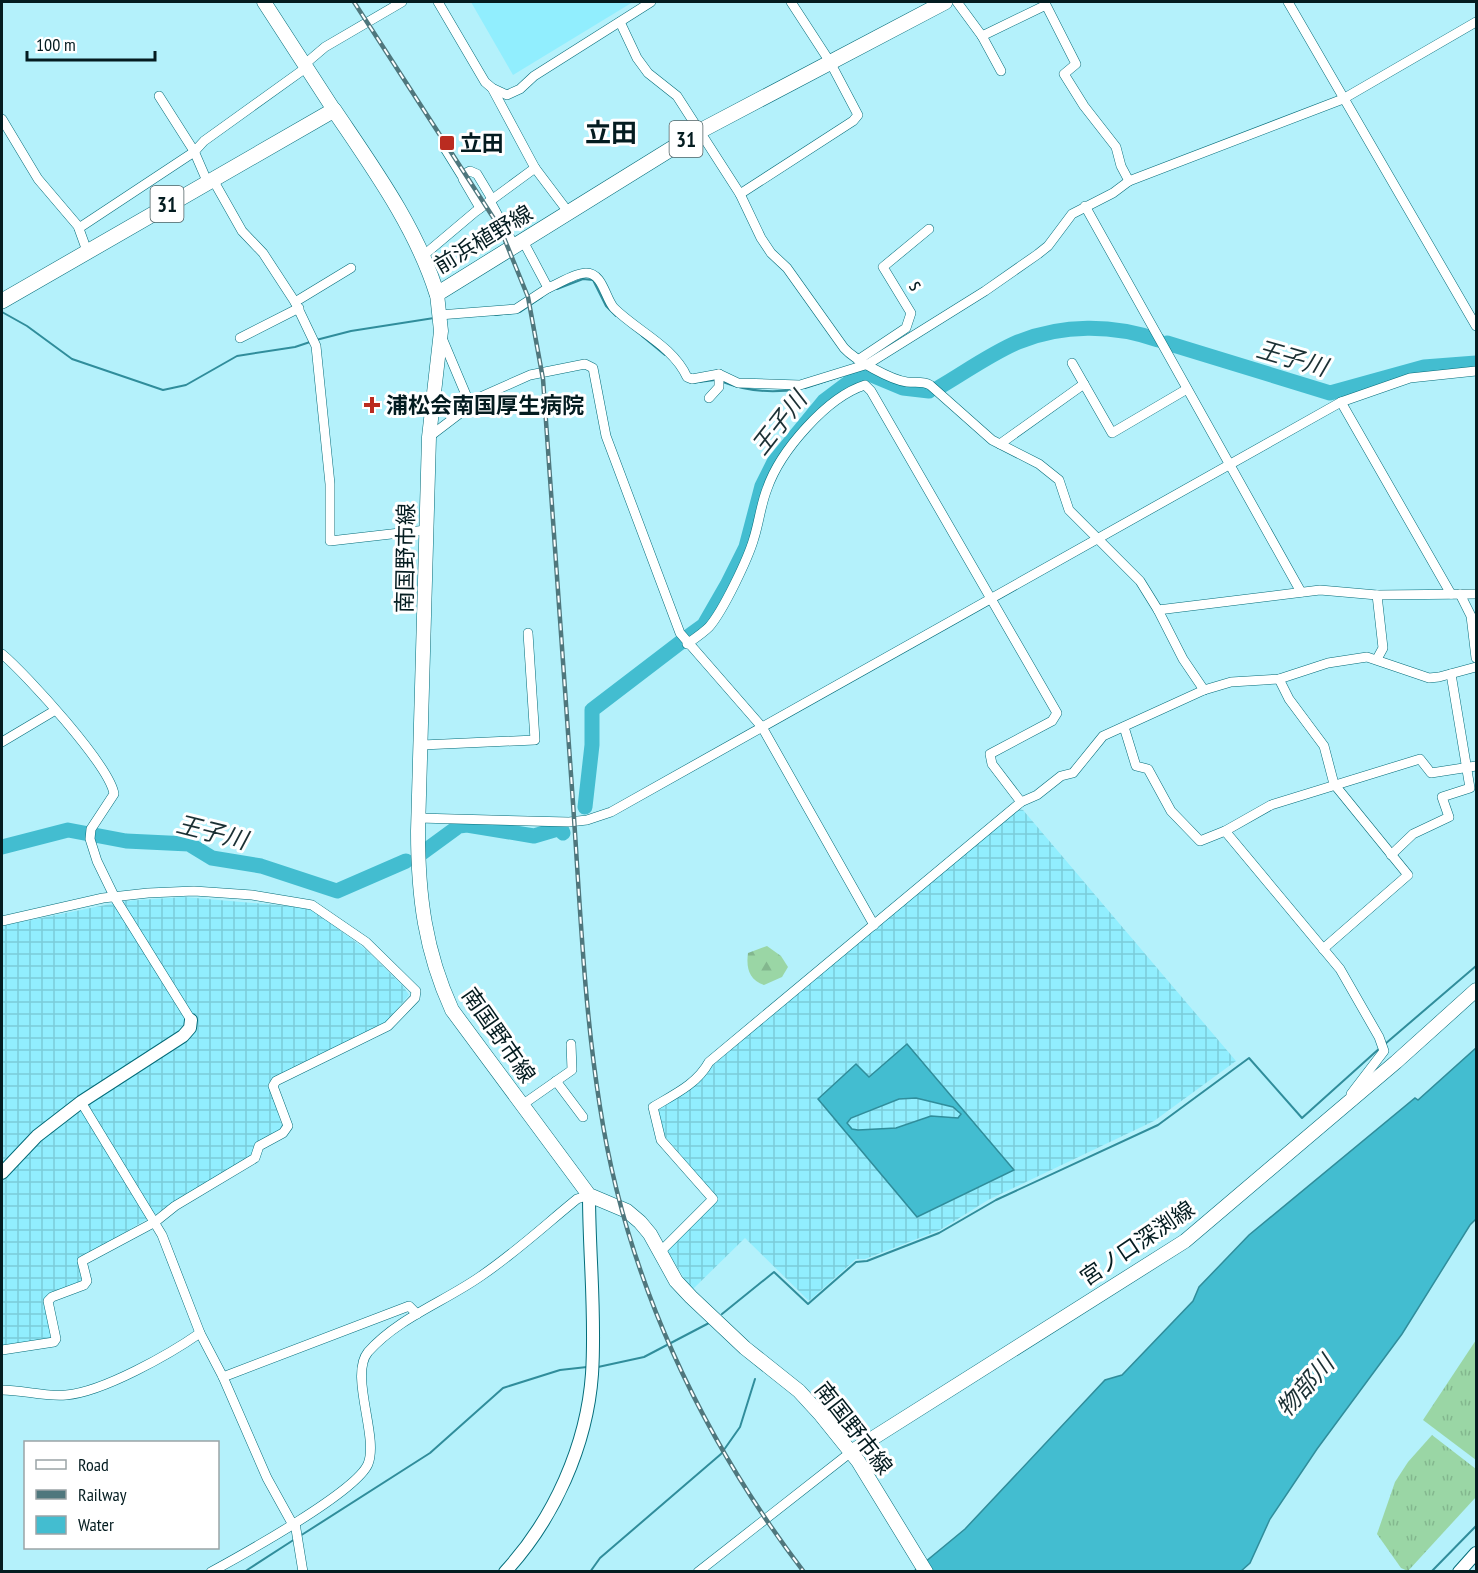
<svg xmlns="http://www.w3.org/2000/svg" width="1478" height="1573" viewBox="0 0 1478 1573" font-family="'PT Sans Narrow','Noto Sans JP',sans-serif">
  <defs>
    <pattern id="industrial-grid" width="8" height="8" patternUnits="userSpaceOnUse" patternTransform="scale(1.5)"><rect width="8" height="8" fill="#91eefe"/><path d="M0 4h8M4 0v8" fill="none" stroke="#7bccd9"/></pattern>
    <pattern id="grass-tufts" width="24" height="20" patternUnits="userSpaceOnUse" patternTransform="scale(1.5)"><rect width="24" height="20" fill="#9ad6a5"/><path d="M3 7l-1-3M5 7V3M7 7l1-3M15 17l-1-3M17 17v-4M19 17l1-3" fill="none" stroke="#83b78e"/></pattern>
    <pattern id="forest-firs" width="22" height="20" patternUnits="userSpaceOnUse" patternTransform="scale(1.5)"><rect width="22" height="20" fill="#9ad6a5"/><path d="M5 1l3.5 6h-7zM16 11l3.5 6h-7z" fill="#83b78e"/></pattern>
  </defs>
  <rect width="100%" height="100%" fill="#b4f1fb"/>
  <path fill="#91eefe" d="M471,2h162l-120,73z"/>
  <g fill="url(#industrial-grid)">
    <path d="M1018,809l5,1 213,251 -82,60 -166,79 -48,30 -75,29h-9l-47,42 -64,-63 -52,51 -9,-11 -17,-28 51,-51 -53,-63 -7,-27 48,-33 6,-10z"/>
    <path d="M184,897l126,11 55,41 38,37 6,9 -23,27 -118,61 14,43 -2,4 -24,13 -3,13 -173,103 2,20 -4,8 -31,7 3,44 -48,8v-420l123,-25z"/>
  </g>
  <g fill="url(#grass-tufts)">
    <path d="M1476,1340v120l-53,-40z"/>
    <path d="M1432,1435l44,34v28l-68,74 -7,-3 -24,-34 18,-52 13,-20z"/>
  </g>
  <path fill="url(#forest-firs)" d="M767,946l14,10 7,11 -6,10 -18,8c-15,-5 -18,-17 -16,-32z"/>
  <g fill="#43bdd0" stroke="#308d9b" stroke-width="1.5" fill-rule="evenodd">
    <path d="M907,1044l107,126 -97,47 -99,-118 38,-35 13,13zM916,1098l37,9 8,7 -3,4 -27,-2 -35,12 -38,2 -6,-1 -5,-6 4,-5 48,-19z"/>
    <path d="M1476,1048v171l-6,6 -68,109 -85,115 -47,70 -20,44 -10,9h-327l52,-43 140,-149 17,-5 71,-74 6,-14 50,-52 166,-137 3,2z"/>
  </g>
  <g fill="none" stroke-linecap="round" stroke-linejoin="round">
    <g stroke="#308d9b" stroke-width="2">
      <path d="M557,289l26,-10 10,1 13,26 10,10"/>
      <path d="M2,312l25,14 45,33 91,31 23,-5 51,-29 58,-9 15,-5"/>
      <path d="M495,315l25,-3 22,-15"/>
      <path d="M642,336l23,19"/>
      <path d="M316,340l35,-9 83,-13"/>
      <path d="M859,370l8,3"/>
      <path d="M723,382c25,10 51,11 77,7"/>
      <path d="M691,383l24,-3"/>
      <path d="M805,388l37,-12"/>
      <path d="M1385,1044l91,-78"/>
      <path d="M722,1314l52,-42 34,32 48,-42 11,-1 72,-28 57,-33 162,-75 91,-67 53,60 79,-71"/>
      <path d="M598,1367l46,-10 65,-34"/>
      <path d="M300,1536l130,-83 73,-65 57,-18 27,-3"/>
      <path d="M244,1572l51,-33"/>
      <path d="M590,1572l10,-14 121,-104 19,-27 15,-48"/>
      <path d="M1431,1572l45,-46"/>
    </g>
    <g stroke="#43bdd0" stroke-width="15">
      <path d="M1167,343l163,50 94,-26 52,-4"/>
      <path d="M938,388c26,-15 52,-34 80,-46 44,-18 95,-18 140,-2"/>
      <path d="M686,638l18,-13 23,-40 19,-38 16,-61 12,-24 50,-61 28,-21 15,-7 36,15 26,3"/>
      <path d="M585,807l7,-62v-35l89,-68"/>
      <path d="M2,847l66,-17 58,11 63,3 23,14 49,8 76,25 69,-30"/>
      <path d="M422,853l37,-27 8,-1 67,11 27,-8 2,5"/>
    </g>
    <g stroke="#036c79" stroke-width="10">
      <g id="minor">
        <path d="M438,2l47,80 7,6 15,7 13,-6 14,-13 117,-74"/>
        <path d="M957,2l25,34 64,-31 30,59 -12,10 20,32 32,41 5,19 8,15"/>
        <path d="M1288,2l188,324"/>
        <path d="M620,22l17,36 11,15 29,23 63,98 21,44 10,15 16,15 57,80c11,12 47,32 63,34 9,1 16,-1 23,3l62,55 47,24 20,16 10,30 71,71 18,29 25,49 21,31"/>
        <path d="M982,36l19,35"/>
        <path d="M305,64l20,-17 77,-45"/>
        <path d="M492,88l43,80 34,45"/>
        <path d="M159,96l35,55 13,30"/>
        <path d="M2,119l36,60 40,47 9,25"/>
        <path d="M444,147l18,29"/>
        <path d="M212,178l30,53 21,22 32,49 21,44 14,138v57l96,-11"/>
        <path d="M740,194l113,-73 5,-6 -28,-53 -39,-60"/>
        <path d="M490,201l25,46"/>
        <path d="M1085,206l216,386"/>
        <path d="M480,208l-17,-29 1,-5 6,-3 7,3 15,25"/>
        <path d="M79,228l115,-76 10,-11 103,-74"/>
        <path d="M523,241l25,47c10,-4 27,-15 38,-15 17,0 19,25 28,35 23,23 59,38 73,69l5,2 27,-5 19,9 62,2 68,-21 117,-73 53,-37 10,-8 24,-32 41,-21 16,-12 214,-82 133,-77"/>
        <path d="M424,255l51,-43 60,-44"/>
        <path d="M295,302l56,-34"/>
        <path d="M439,315l77,-6 32,-21"/>
        <path d="M240,338l59,-30"/>
        <path d="M858,360l48,-32 5,-15 -28,-46 46,-38"/>
        <path d="M1072,363l40,70 75,-44"/>
        <path d="M709,398l10,-11v-13"/>
        <path d="M469,402l61,-27 55,-11 8,4 13,68 74,197 82,94 112,198"/>
        <path d="M1341,402l110,192"/>
        <path d="M429,437l38,-29 2,-6 -27,-64"/>
        <path d="M1000,444l84,-60"/>
        <path d="M1460,594l11,22 5,42"/>
        <path d="M1377,595l6,53 -6,11"/>
        <path d="M1158,610l162,-20 57,5 99,-1"/>
        <path d="M687,644c7,-5 16,-11 22,-17 14,-16 39,-68 45,-89 5,-16 7,-34 13,-49 13,-38 60,-92 98,-104l6,6 186,322 -5,8 -62,33 2,10 29,38"/>
        <path d="M2,654c24,20 108,112 112,140l-23,35 -1,10 7,22 18,37 76,122"/>
        <path d="M1279,679l10,20 35,47 10,38 74,91 -85,74"/>
        <path d="M1124,727l12,39 12,3 23,42 29,30 25,-10 46,-26 149,-46 11,14 45,-7"/>
        <path d="M2,742l52,-31"/>
        <path d="M422,745l113,-5 -7,-107"/>
        <path d="M418,818l151,4 18,-2 24,-8 730,-410 69,-24 66,-7"/>
        <path d="M1225,831l115,138 39,68 5,14 -33,43"/>
        <path d="M1391,855l22,-21 36,-17 -7,-20 28,-9 -19,-114"/>
        <path d="M2,921l101,-23 45,-5 46,-2 58,4 60,10 54,37 50,49 -1,7 -27,28 -112,55 -3,5 15,40 -5,7 -24,13 -4,12 -80,48 -20,16 -73,39 5,20 -3,4 -32,12 -4,4 8,38 -2,3 -52,8"/>
        <path d="M556,1081l27,36"/>
        <path d="M81,1102l81,133 38,98 23,44 44,101 26,47"/>
        <path d="M522,1105l50,-35 -1,-26"/>
        <path d="M660,1252l53,-53 -52,-59 -8,-33c22,-13 44,-23 56,-45l312,-260 16,-7 24,-19 12,-3 30,-37 101,-46 27,-8 48,-3 49,-16 39,-6 62,21 10,-1 37,-10"/>
        <path d="M223,1377l186,-71 8,8"/>
        <path d="M2,1390c21,0 43,7 64,5 37,-3 104,-41 134,-62"/>
        <path d="M295,1523l8,49"/>
        <path d="M211,1572c31,-17 145,-80 157,-108 11,-27 -19,-89 0,-112 30,-34 76,-50 113,-76 34,-23 64,-51 96,-77l12,-4"/>
        <path d="M698,1572l153,-120"/>
      </g>
    </g>
    <g stroke="#036c79" stroke-width="14">
      <g id="tertiary">
        <path d="M2,1173l35,-37 44,-34 102,-66 7,-8 1,-8"/>
        <path d="M505,1572c49,-53 82,-127 87,-198 4,-59 -3,-119 -3,-179"/>
        <path d="M1459,1572l17,-19"/>
      </g>
    </g>
    <g stroke="#036c79" stroke-width="15">
      <g id="secondary">
        <path d="M264,2l70,108"/>
        <path d="M437,294l4,37 -12,106 -11,394c0,65 7,120 34,179l137,185 38,16 13,11 10,12 26,47 15,16 54,51 54,43 22,24 37,46 68,111"/>
        <path d="M851,1452l334,-211 211,-179 80,-72"/>
      </g>
    </g>
    <g stroke="#036c79" stroke-width="16">
      <path id="primary" d="M2,301l332,-191c39,58 82,117 103,184l263,-163 245,-129"/>
    </g>
    <use href="#minor" stroke="#fff" stroke-width="9"/>
    <use href="#tertiary" stroke="#fff" stroke-width="12"/>
    <use href="#secondary" stroke="#fff" stroke-width="14"/>
    <use href="#primary" stroke="#fff" stroke-width="15"/>
    <g stroke="#4f777d" stroke-width="4.5">
      <path id="rail" d="M354,2l146,226 28,69 15,82c10,141 20,282 30,424 7,101 11,204 27,304 26,170 100,329 204,465"/>
    </g>
    <use href="#rail" stroke="#fff" stroke-width="2" stroke-dasharray="7" stroke-linecap="butt"/>
  </g>
  <g fill="#ba2c20" stroke="#fff" stroke-width="2">
    <rect x="439" y="135" width="16" height="16" rx="3"/>
    <path d="M369 396h6v6h6v6h-6v6h-6v-6h-6v-6h6z"/>
  </g>
  <g text-anchor="middle" dominant-baseline="central" stroke-width="6" stroke-linejoin="round" paint-order="stroke">
    <g fill="#fff" stroke="#4f6063" stroke-width="1.5">
      <rect x="669.5" y="121" width="33" height="36" rx="4.5"/>
      <rect x="150.5" y="186" width="33" height="36" rx="4.5"/>
    </g>
    <g font-size="21" font-weight="bold" fill="#041c20">
      <text x="686" y="139">31</text>
      <text x="167" y="204">31</text>
    </g>
    <g font-size="22" font-weight="bold" fill="#041c20" stroke="#fff" text-anchor="start">
      <text x="460" y="143">立田</text>
      <text x="386" y="405">浦松会南国厚生病院</text>
    </g>
    <g font-size="22" fill="#041c20" stroke="#fff">
      <text transform="translate(483 239) rotate(-31)">前浜植野線</text>
      <text transform="translate(917 285) rotate(58)">s</text>
      <text transform="translate(405 558) rotate(-89)">南国野市線</text>
      <text transform="translate(499 1035) rotate(55)">南国野市線</text>
      <text transform="translate(1137 1243) rotate(-34)">宮ノ口深渕線</text>
      <text transform="translate(854 1428) rotate(52)">南国野市線</text>
    </g>
    <g font-size="24" font-style="italic" fill="#1b3034" stroke="#fff">
      <text transform="translate(1292 358) rotate(16)">王子川</text>
      <text transform="translate(779 423) rotate(-52)">王子川</text>
      <text transform="translate(212 832) rotate(14)">王子川</text>
      <text transform="translate(1305 1386) rotate(-48)">物部川</text>
    </g>
    <g font-size="26" font-weight="bold" fill="#041c20" stroke="#fff">
      <text x="611" y="132">立田</text>
    </g>
  </g>
  <rect width="1478" height="1573" fill="none" stroke="#041c20" stroke-width="6"/>
  <rect x="24" y="1441" width="195" height="108" fill="#ffffff" stroke="#9ba4a6" stroke-width="1.5"/>
  <rect x="36" y="1460" width="30" height="9" fill="#ffffff" stroke="#9ba4a6" stroke-width="1.5"/>
  <text x="78" y="1471" font-size="18" fill="#041c20">Road</text>
  <rect x="36" y="1490" width="30" height="9" fill="#4f777d" stroke="#9ba4a6" stroke-width="1.5"/>
  <text x="78" y="1501" font-size="18" fill="#041c20">Railway</text>
  <rect x="36" y="1516" width="30" height="18" fill="#43bdd0" stroke="#9ba4a6" stroke-width="1.5"/>
  <text x="78" y="1531" font-size="18" fill="#041c20">Water</text>
  <path d="M27 51v9h128v-9" fill="none" stroke="#041c20" stroke-width="3"/>
  <text x="36" y="51" font-size="18" fill="#041c20" stroke="#ffffff" stroke-width="4.5" paint-order="stroke">100 m</text>
</svg>
